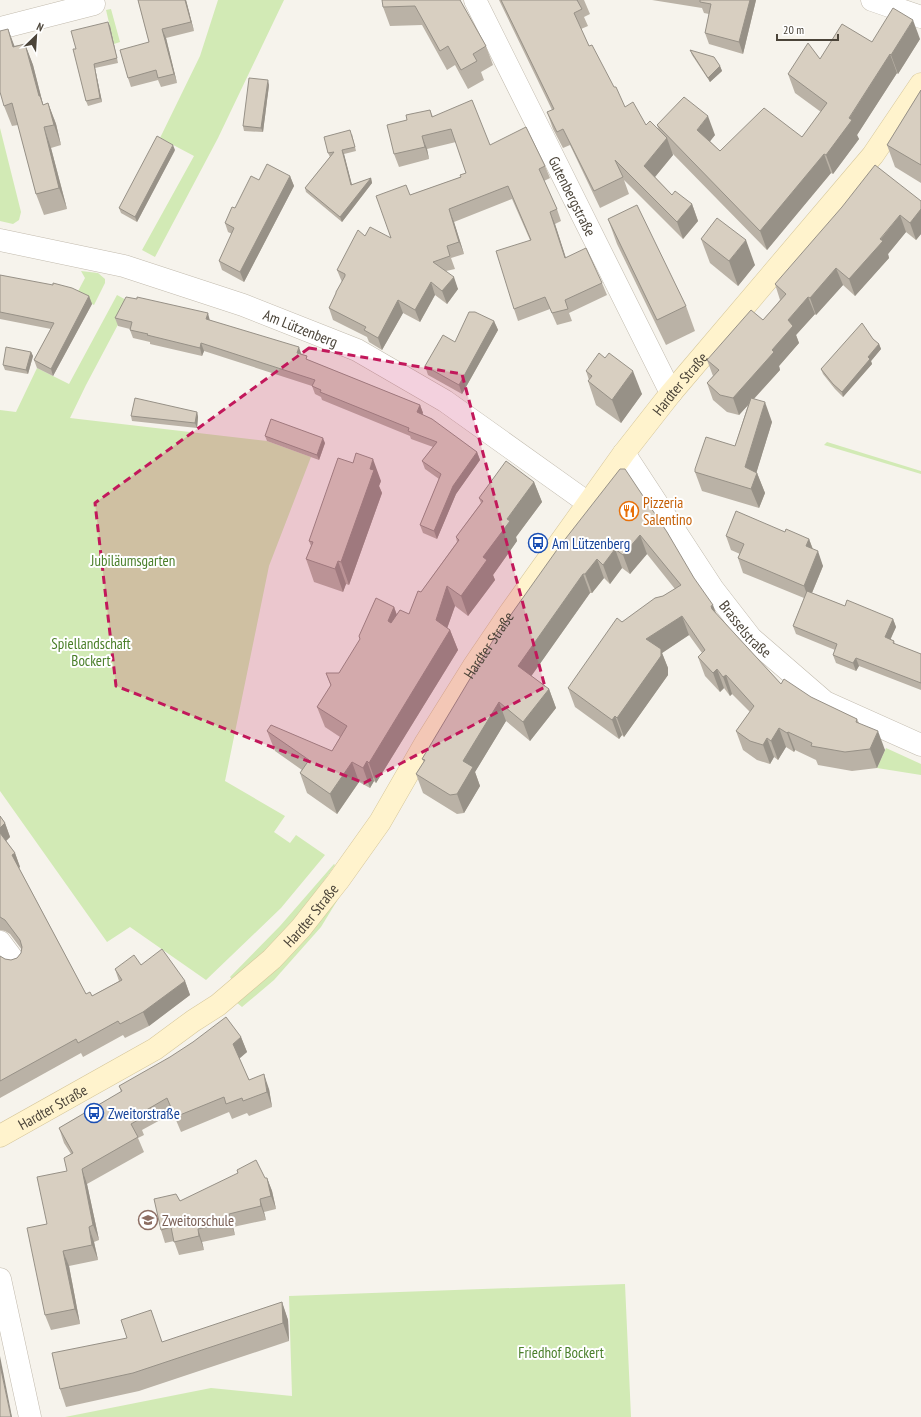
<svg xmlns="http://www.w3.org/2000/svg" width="921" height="1417" viewBox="0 0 921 1417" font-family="'PT Sans Narrow',sans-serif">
  <rect width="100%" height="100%" fill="#f6f3ec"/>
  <g fill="#d2eab5">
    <path d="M218,0h66l-66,138 -63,119 -13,-7 52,-94 -34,-18 40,-82z"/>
    <path d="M111,9l9,33 -6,2 -8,-34z"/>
    <path d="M0,128l21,84 -2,8 -6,4 -13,-3z"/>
    <path d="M81,271l17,2 7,6v4l-11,22 -18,-10 9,-17z"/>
    <path d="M117,295l13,7 -44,83 -16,33 197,23 44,16 -42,109 -44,215 60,35 -11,16 16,11 6,-8 29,20 -44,53 -75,72 -76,-53 -23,15 -107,-151v-381l16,2 21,-44 32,16z"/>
    <path d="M827,442l94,29v3l-97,-29z"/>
    <path d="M886,748l35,16v11l-44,-7z"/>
    <path d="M334,864l1,1c-29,43 -63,82 -101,117l-4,-5 50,-51z"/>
    <path d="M354,873l-33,54 -47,53 -32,27 -6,-5z"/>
    <path d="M625,1284l6,133h-566l146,-29 81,8 -3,-100z"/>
  </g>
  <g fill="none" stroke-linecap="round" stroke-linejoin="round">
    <g stroke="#c2bbae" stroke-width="23">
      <g id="minor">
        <path id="s1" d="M475,0l196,393"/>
        <path d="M872,0l49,17"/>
        <path d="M0,28l94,-24"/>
        <path id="s2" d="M0,240l124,26 119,39 114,45 88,51 143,102"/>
        <path id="s3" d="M624,453l89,136 38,49 74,64 96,43"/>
        <path d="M0,942l15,20"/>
        <path d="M0,1279l30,138"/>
      </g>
    </g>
    <g stroke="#d6c79b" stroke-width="23">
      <g id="secondary">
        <path id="s4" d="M0,1136l155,-87 38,-28 25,-16 54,-46 29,-31 37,-47 42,-59 46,-80 47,-75 36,-53 115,-161 47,-60 202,-238 48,-71"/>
      </g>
    </g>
    <use href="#minor" stroke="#fff" stroke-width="22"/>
    <use href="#secondary" stroke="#fff3cd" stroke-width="22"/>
  </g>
  <g fill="#bab2a6">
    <path d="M138,0h48l8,31 -28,7 11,45 -16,4 -3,-7 -27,7 -3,-9 21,-36z"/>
    <path d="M460,0l26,46 7,19 -12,7 3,8 -16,9 -13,-24 -8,5 -25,-45 -32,1 -7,-19z"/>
    <path d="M499,0h85l6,14 -6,3 4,9 -7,3 8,17 36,61 21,18 13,6 -2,-6 58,10 -5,6 10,10 82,-14 19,-25 -26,-19 -7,-19 32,-15 52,-17 48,-3 -22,35 -1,-1 -40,62 2,4 -26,35 -2,-1 -64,77 -95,-97 1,2 -18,22 17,18 20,9 6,17 -15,18 -59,-59 5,14 -29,14 -30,-63 -7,3 -10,-19 -6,-17 5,-2z"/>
    <path d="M652,0h104l-13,54 -34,-10 -4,-11 4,-19 -5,-1 -2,-5z"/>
    <path d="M110,26l8,37 -23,5 7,34 -14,4 -2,-5 -10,-52z"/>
    <path d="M8,29l6,17 11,-2 8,21 10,40 5,-2 8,21 5,21 -10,3 16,61 -23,6 -8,-21 -18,-69 -6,1 -8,-20z"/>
    <path d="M690,50l30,16 2,5 -12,11 -18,-27z"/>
    <path d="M269,85l-6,47 -19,-1 -1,-5z"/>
    <path d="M921,90v93l-26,-16 -8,-22z"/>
    <path d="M430,110l3,7 57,28 55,21 5,12 -6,3 13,28 4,12 -6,3 11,34 36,25 5,12 -38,18 3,8 -15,4 -7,-16 -32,12 -4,-12 16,-69 -18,-41 -58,23 10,32 -13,4 4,11 -9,2 12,18 -11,15 -12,-9 -15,27 -17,-9 -21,37 -13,-8 -2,-5 -34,-17 -4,-12 7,-15v-1l6,-10 -5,-12 28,-34 26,2 19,-43 51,-18 5,-4 -10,-31 -29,7 2,10 -30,8 -5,-13 13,-34z"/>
    <path d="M352,134l4,17 -12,3 8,31 19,-7 1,5 -30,39 -36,-30 -1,-4 25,-31 -2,-4z"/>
    <path d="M175,150l-38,72 -16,-9 -2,-5z"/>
    <path d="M290,176l4,10 -50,96 -22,-12 -3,-9 13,-27 -4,-2 -3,-9 10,-15 24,-28z"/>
    <path d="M921,201v33l-5,6 -10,-8 -18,22 1,4 -34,38 -12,-11 -27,30 -1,-1 -19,21 3,8 -20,23 1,4 -26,29 18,23 -16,51h1l8,20 -6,15 -57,-17 -7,-19 40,-26 13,-41 -9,10 -12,-3 -14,-12 -6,-17 6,-7 -6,-16 56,-40 17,-20 -5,-16z"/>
    <path d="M608,219l78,87 9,25 -29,14 -49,-101z"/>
    <path d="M701,239l54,26 -17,21 -28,-23z"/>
    <path d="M0,275l89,21 3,8 -39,72 -16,-8 -3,-8 17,-31 -51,-10z"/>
    <path d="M115,318l95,2 91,34 7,6 112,45 3,8 -1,1 55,38 3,8 -24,34 -19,45 -14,-6 -3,-8 19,-46 -14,-10 -3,-8 11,-14 -22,-8 -1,-3 -88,-36 -1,-3 -6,-3 -3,-8 -108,-35 -2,5 -52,-12v-2l-17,-4 -3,-8v-1l-12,-3z"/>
    <path d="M494,321l4,9 -36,64 -34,-19 -3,-9 30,-24z"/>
    <path d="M873,339l6,5 2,5 -10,12 1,3 -29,33 -8,-8 -12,-15 -2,-5z"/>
    <path d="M31,352l2,4 -5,18 -23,-4 -2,-5z"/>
    <path d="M605,358l37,36 -21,29 -25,-18 -8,-24 1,-1 -3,-9z"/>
    <path d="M197,412l1,5 -1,11 -65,-7 -1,-5z"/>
    <path d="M265,436l60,7 -6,17 -52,-19z"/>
    <path d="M620,469l96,145 65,70 76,35 2,4 26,27 -8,18 -25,3 -34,-6 -2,-5 -21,-10 -1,2 -8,-5 -8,13 -4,-3 -4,7 -13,-4 -14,-10 -7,-19 14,-19 -18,-18 -2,2 -6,-8 -4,4 -15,-16 -7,-19 4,-4 -13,-18 -27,18 6,15v7l-44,62 -2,-2 -3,4 -44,-32 -7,-19 54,-66 41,-26 12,-7 -28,-35 -17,20 -8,-6 -12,16 -6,-6 -12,15h-2l-59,83 18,13 7,19 -26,33 -24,-20 -31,51 5,14 -16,27 -7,1 -34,-21 -7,-19 8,-12 -2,-3z"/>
    <path d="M381,481l-2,5 3,7 -33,92 -3,-1 -3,8 -29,-10 -8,-23 5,-13 -2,-5z"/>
    <path d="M534,482l8,20 -26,35 1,4 -24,34 2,5 -27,36 -13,-10 -8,22 3,2 8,20 -82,133 -2,-2 -4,7 -11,-6 -22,32 -30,-21 -7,-20 2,-3 -27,-19 -8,-20 65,20 8,-14 -15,-10 -8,-20 14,-21 -5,-13h13l55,-66 3,8 12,-1 12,-22 36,-50 -1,-5 25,-34 -2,-5z"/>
    <path d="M785,532l24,7 4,10 10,17 -11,27 33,13 48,13 3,8 -6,12 4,2 1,3 26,10v36l-62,-24 -3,5 -20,-8 -3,-8 2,-5 -39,-16 -3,-8 11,-28 -61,-25 -5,-15 2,-4 -9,-4 -5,-14z"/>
    <path d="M0,816l5,7 5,14 -4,4 9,12 5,14 -1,1 67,126 6,2 27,-15 -4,-12 26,-4 44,16 5,14 -41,31 -24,12 -2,-3 -40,22 -2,-4 -81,45v-142l5,3 6,1 6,-2 4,-5 1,-3 -12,-16 -5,-3 -5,-1z"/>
    <path d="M241,1037l6,15 -8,6 10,22 20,9 3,18 -23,9 -2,-3 -15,6 -3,-7 -48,20 -8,-19 -31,17 2,5 -6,3 6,14 -57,32 12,56 -5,2 4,18 -29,6 11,58 -29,6 -6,-15 2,-91 20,-53 4,-17 -7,-11 -5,-15 62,-36 -2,-6z"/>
    <path d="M267,1178l5,13 4,18 -12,3 2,8 -33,7 2,8 -33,7 2,8 -25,5 -5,-14 -9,2 -4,-13 19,-29z"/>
    <path d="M282,1302l6,18 1,21 -150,50 -73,16 -6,-18z"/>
  </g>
  <g fill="#979187">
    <path d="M185,0h1l8,31 -3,-9z"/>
    <path d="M750,0h6l-13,54 -4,-12z"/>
    <path d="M913,20l7,19 -22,35 -7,-19z"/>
    <path d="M108,22l2,4 8,37 -1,-5z"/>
    <path d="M8,29l8,21 -3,-3z"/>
    <path d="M162,29l4,9 11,45 -3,-9z"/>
    <path d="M25,44l8,21 10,39 5,12 -9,-20z"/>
    <path d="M890,54l7,19 -40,62 2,4 -26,35 -7,-19z"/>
    <path d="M94,64l1,4 7,34 -2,-4z"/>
    <path d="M720,66l2,5 -12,11 -2,-4z"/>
    <path d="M268,80l1,5 -6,47 -2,-4z"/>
    <path d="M48,103l8,21 5,21 -7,-20z"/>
    <path d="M708,116l7,19 -11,14 -7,-19z"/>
    <path d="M44,127l7,21 16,61 -8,-21z"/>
    <path d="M422,136l5,13 2,10 -4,-12z"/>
    <path d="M667,138l6,17 -23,28 -6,-17z"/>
    <path d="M173,145l2,5 -38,72 -2,-5z"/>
    <path d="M342,150l2,4 9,35 -2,-4z"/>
    <path d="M824,154l7,19 -64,77 -7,-19z"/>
    <path d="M290,176l4,10 -50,96 -4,-10z"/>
    <path d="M371,178l1,5 -30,39 -2,-5z"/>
    <path d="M692,204l6,17 -15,18 -6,-17z"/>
    <path d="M449,209l5,13 10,32 -5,-12z"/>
    <path d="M921,209v25l-5,6 -6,-17z"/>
    <path d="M550,212l5,12 15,47 -5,-13z"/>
    <path d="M900,215l6,17 -18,22 1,4 -34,38 -6,-17z"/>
    <path d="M746,240l9,25 -17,21 -9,-25z"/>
    <path d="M836,268l7,17 -27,30 -6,-17z"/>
    <path d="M454,277l4,12 -11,15 -5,-13z"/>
    <path d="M431,282l4,13 -15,27 -5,-12z"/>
    <path d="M89,296l3,8 -39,72 -2,-7z"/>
    <path d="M808,297l7,17 -19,21 3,8 -20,23 1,4 -41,45 -6,-17 39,-48 16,-30z"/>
    <path d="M398,300l5,13 -21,37 -4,-12z"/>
    <path d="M208,313l2,8 -4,-2z"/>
    <path d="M494,321l4,9 -36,64 -3,-9z"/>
    <path d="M201,343l3,8 -2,5 -2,-8z"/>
    <path d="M879,344l2,5 -10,12 1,3 -29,33 -1,-5 26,-35z"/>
    <path d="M299,347l3,9 -5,-3z"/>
    <path d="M31,352l2,4 -5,18 -2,-4z"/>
    <path d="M633,371l9,23 -21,29 -9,-23z"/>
    <path d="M765,402l7,20 -20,65 -7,-20z"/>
    <path d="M420,405l3,8 -4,7 -2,-8z"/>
    <path d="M197,412l1,5 -1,11 -2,-5z"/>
    <path d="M323,438l2,5 -6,17 -2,-5z"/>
    <path d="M477,452l3,8 -24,34 -19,45 -3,-8 19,-45z"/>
    <path d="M373,459l8,22 -2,5 3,7 -33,92 -8,-23z"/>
    <path d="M757,473l8,20 -6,15 -8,-19z"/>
    <path d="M534,482l8,20 -26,35 1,4 -24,34 2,5 -27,36 -7,-20 22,-39 24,-38z"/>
    <path d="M640,535l7,19 -17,20 -7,-19z"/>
    <path d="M809,539l5,14 -8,-7z"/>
    <path d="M615,549l7,19 -12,16 -7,-19z"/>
    <path d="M818,551l5,15 -14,34 -5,-14z"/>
    <path d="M597,559l7,19 -12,15 -7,-19z"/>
    <path d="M338,561l8,23 -3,8 -8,-23z"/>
    <path d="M583,574l7,19 -65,92 -7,-19z"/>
    <path d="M447,586l8,20 -12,34 -7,-20z"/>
    <path d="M713,605l7,19 -2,1 -7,-19z"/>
    <path d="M394,607l7,20 -6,14 -7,-20z"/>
    <path d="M682,616l7,19 -27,18 6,15v7l-44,62 -7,-19 29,-79z"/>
    <path d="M893,619l3,8 -8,18 -3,-8z"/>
    <path d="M450,630l8,20 -82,133 -7,-20z"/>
    <path d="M856,658l3,8 -3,5 -3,-8z"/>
    <path d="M717,669l7,19 -4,4 -7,-19z"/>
    <path d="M726,675l6,19 -2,2 -7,-19z"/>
    <path d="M549,689l7,19 -26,33 -7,-19z"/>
    <path d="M499,702l7,19 -31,51 5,14 -16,27 -7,-19 6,-33z"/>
    <path d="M615,716l7,19 -3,4 -7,-19z"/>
    <path d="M779,728l7,19 -8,13 -7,-19z"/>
    <path d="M878,731l7,19 -8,18 -7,-19z"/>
    <path d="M788,732l7,18 -1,2 -7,-19z"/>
    <path d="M767,738l7,19 -4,7 -7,-19z"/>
    <path d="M367,761l7,20 -4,7 -7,-20z"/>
    <path d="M352,762l7,20 -22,32 -7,-20z"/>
    <path d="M5,823l5,14 -7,7 -3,-8v-8z"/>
    <path d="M15,853l5,14 -3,2 -5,-14z"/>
    <path d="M185,981l5,14 -41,31 -6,-14z"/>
    <path d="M241,1037l6,15 -8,7 -6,-15z"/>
    <path d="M264,1074l5,15 3,18 -5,-15z"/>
    <path d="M82,1169l5,15 12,56 -6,-15z"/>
    <path d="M267,1178l5,13 4,18 -5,-13z"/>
    <path d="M260,1199l4,13 2,8 -5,-14z"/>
    <path d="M229,1214l4,13 2,8 -5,-14z"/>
    <path d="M89,1227l5,15 4,18 -6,-15z"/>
    <path d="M198,1229l4,13 2,8 -5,-14z"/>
    <path d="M63,1251l6,15 11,58 -5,-15z"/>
    <path d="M282,1302l6,18 1,21 -6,-18z"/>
    <path d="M0,1356l12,61h-1l-11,-52z"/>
  </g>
  <g fill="#d8cfc1" stroke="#979187">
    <path d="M138,0h47l6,22 -29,7 12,45 -16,4 -2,-8 -28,8 -8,-28 29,-8z"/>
    <path d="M382,0h78l26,46 -13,8 4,7 -16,9 -13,-24 -8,5 -25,-45 -32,1z"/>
    <path d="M501,0h77h-1l5,9 -8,4 15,33 3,-1 22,42h2l9,20 8,-5 13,23 4,-4 17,17 -23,28 28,29 3,-4 17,13 -15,18 -62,-62 8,17 -29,14 -31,-62 -6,3 -10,-20 7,-3z"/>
    <path d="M700,0h50l-11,42 -34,-9 6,-29 -11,-2z"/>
    <path d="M893,8l20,12 -22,35 -1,-1 -41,64 3,2 -26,35 -2,-1 -64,77 -103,-106 27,-28 24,19 -11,14 23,21 44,-43 38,29 25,-34 -39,-29 20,-31 12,16 22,-35 30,18z"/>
    <path d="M108,22l9,36 -23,6 6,34 -14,3 -13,-52h3l-5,-18z"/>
    <path d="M8,29l5,18 12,-3 14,52h1l3,9 5,-2 6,22 -10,2 15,61 -23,6 -24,-91 -8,3 -4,-14v-61z"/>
    <path d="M690,50l24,7 6,9 -12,12z"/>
    <path d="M249,78l19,2 -7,48 -18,-2z"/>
    <path d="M921,90v75l-34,-20z"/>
    <path d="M472,100l18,45 36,-18 19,39 -6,3 18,40 -7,3 15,46 21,-10 16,35 -37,17 3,9 -16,4 -7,-16 -31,12 -18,-58 35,-11 -23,-54 -59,23 10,33 -12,4 3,10 -17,6 21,15 -12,14 -11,-9 -16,28 -17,-10 -20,38 -14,-8 2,-3 -37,-19 7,-15v-1l9,-16v-2l-8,-4 21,-40 7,6 5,-9 21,11 -15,-42 30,-11 4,10 51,-18 -1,-2 6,-2 -15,-44 -29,7 3,11 -31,7 -7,-29 20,-5 -1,-5 24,-5 2,7z"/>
    <path d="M350,130l5,17 -13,3 9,35 20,-7 -31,39 -35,-29 29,-36 -6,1 -4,-16z"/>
    <path d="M157,136l16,9 -38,72 -16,-9z"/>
    <path d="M267,164l23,12 -50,96 -21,-11 15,-33 -9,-5 7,-16 3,1 16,-32 8,4z"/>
    <path d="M875,165l46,36v8l-11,14 -10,-8 -20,24 3,2 -34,38 -13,-11 -26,30 -2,-1 -20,23 5,6 -21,24 2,2 -41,46 -13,-3 -13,-12 12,-13 -12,-10 44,-50 12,10 23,-26 -11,-10 67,-77z"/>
    <path d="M637,205l49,101 -29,14 -49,-101z"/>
    <path d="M717,218l29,22 -17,21 -28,-22z"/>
    <path d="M0,275l53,10v-2l19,5 17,8 -38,73 -17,-9 20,-37 -54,-11z"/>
    <path d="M126,297l11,2v-2l71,16 -2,6 93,28 -2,6 10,3 -1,3 114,46 -3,7 15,7 45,33 -24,34 -19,45 -14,-6 21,-51 -19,-13 15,-19 -29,-11 1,-3 -89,-36 1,-2 -9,-4 3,-6 -114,-37 -1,5 -53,-13 1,-1 -18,-4 2,-8 -17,-4z"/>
    <path d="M469,312h6l19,9 -35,64 -34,-19 18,-31 12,7z"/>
    <path d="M862,323l11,16 6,5 -11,13 2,2 -28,33 -9,-8 -12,-15z"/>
    <path d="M6,347l25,5 -5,18 -23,-5z"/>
    <path d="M599,353l6,5 4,-5 24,18 -21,29 -24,-19 4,-5 -6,-5z"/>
    <path d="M135,398l62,14 -2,11 -64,-7z"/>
    <path d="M751,398l14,4 -20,65 12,6 -6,16 -56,-17v-3l11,-32 29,9z"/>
    <path d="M271,419l52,19 -6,17 -52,-19z"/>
    <path d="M356,453l17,6 -3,10 4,1 -33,92 -3,-1 -3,8 -29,-10 7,-17 -4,-1 29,-83 15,5z"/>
    <path d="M506,461l28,21 -27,37 3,2 -27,36 4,3 -26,36 -14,-10 -11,34 14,10 -81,133 -2,-2 -4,7 -11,-6 -22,32 -30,-21 9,-13 -42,-29 4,-6 61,26 15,-25 -30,-19 14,-22 -5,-12h13l21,-34 -1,-3 17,-38 18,9 -6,14 3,2 9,-13 9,4 9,-23 3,1 38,-52 -3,-3 27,-36 -4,-3z"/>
    <path d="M620,469h5l42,63 27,46 19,27 -2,1 1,3 69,75 3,-5 27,18 46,22 -1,3 22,9 -8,18 -25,3 -34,-6 1,-3 -24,-11 -1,1 -8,-5 -8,13 -4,-3 -4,7 -13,-4 -14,-10 18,-25 -28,-31 -3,2 -6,-8 -4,4 -15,-16 7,-7 -23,-34 -36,23 15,10v7l-44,62 -2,-2 -3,4 -44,-32 49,-70 5,4 33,-24 8,-2 18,-11 -41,-50 -17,20 -8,-6 -12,16 -6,-6 -12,15h-2l-65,92 31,23 -26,33 -24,-20 -36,59 10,6 -16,27 -7,1 -34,-21 9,-14 -3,-1 73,-122 64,-90z"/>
    <path d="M736,511l49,21 1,-3 23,10 -3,7 12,5 -14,35 -66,-28 6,-14 -18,-8z"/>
    <path d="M807,591l38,15 2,-6 46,19 -8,18 9,4 -1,2 28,11v29l-65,-25 -3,5 -20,-8 4,-11 -44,-18z"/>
    <path d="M0,816l5,7 -5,5z"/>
    <path d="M0,833l15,20 -3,2 74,139 4,-2 2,4 30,-16 -7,-11 19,-14 7,10 21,-16 23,32 -42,31 -23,12 -2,-3 -40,22 -2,-4 -76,42v-125l5,3 6,1 6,-2 4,-5 1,-6 -2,-7 -15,-20 -5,-3z"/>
    <path d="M226,1017l15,20 -8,7 16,36 15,-6 3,18 -24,9 -1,-3 -16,6 -2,-7 -49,20 -8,-19 -31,18 2,4 -7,4 7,13 -56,32 11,56 -4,2 3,18 -29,6 12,58 -30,6 -18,-87 20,-4 -10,-47 30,-6 -3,-13 9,-5 -14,-25 63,-37 -3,-5 51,-29 23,-15z"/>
    <path d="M256,1160l9,18h2l4,18 -11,3 1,7 -32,8 1,7 -32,8 1,7 -25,6 -3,-15 -10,3 -7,-31 22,-5 4,7 58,-28 -1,-3z"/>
    <path d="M282,1302l1,21 -150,50 -73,16 -8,-36 75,-15 -6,-18 30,-10 11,32z"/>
    <path d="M0,1365l11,52h-11z"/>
  </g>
  <path fill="#c2185b" fill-opacity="0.2" stroke="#c2185b" stroke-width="3" stroke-dasharray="8 5" stroke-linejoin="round" d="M309,348l153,26 83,313 -181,96 -248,-97 -21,-183z"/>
  <defs>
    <g id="restaurant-ring" transform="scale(1)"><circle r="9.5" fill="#fff" stroke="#e8710a" stroke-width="1.5"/><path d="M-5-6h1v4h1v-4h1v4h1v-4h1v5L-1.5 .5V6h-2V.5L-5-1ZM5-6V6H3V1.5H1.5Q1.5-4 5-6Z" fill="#e8710a"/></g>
    <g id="bus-ring" transform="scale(1)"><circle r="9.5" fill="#fff" stroke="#1a4fb4" stroke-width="1.5"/><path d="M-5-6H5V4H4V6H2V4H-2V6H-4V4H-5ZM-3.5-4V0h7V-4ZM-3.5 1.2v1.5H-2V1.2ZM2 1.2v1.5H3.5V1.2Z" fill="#1a4fb4"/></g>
    <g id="school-ring" transform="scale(1)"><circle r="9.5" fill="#fff" stroke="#8d6e63" stroke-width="1.5"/><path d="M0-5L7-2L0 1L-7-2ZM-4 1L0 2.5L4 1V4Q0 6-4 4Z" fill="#8d6e63"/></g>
  </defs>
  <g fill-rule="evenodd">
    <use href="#restaurant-ring" x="629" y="511"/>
    <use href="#bus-ring" x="538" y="543"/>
    <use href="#bus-ring" x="94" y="1113"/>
    <use href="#school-ring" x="148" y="1220"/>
  </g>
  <g text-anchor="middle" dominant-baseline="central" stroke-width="4" stroke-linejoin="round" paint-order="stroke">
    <g font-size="15" fill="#4b4439" stroke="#fff">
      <text stroke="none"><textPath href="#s1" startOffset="219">Gutenbergstraße</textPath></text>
      <text stroke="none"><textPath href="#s2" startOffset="314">Am Lützenberg</textPath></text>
      <text stroke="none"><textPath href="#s4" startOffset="1032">Hardter Straße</textPath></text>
      <text stroke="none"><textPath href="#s3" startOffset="214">Brasselstraße</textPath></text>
      <text stroke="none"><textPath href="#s4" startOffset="708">Hardter Straße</textPath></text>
      <text stroke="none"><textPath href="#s4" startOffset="384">Hardter Straße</textPath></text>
      <text stroke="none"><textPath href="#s4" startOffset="60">Hardter Straße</textPath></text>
    </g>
    <g font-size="15" fill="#c56008" stroke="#fff" text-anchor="start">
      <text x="643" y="502">Pizzeria<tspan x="643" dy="17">Salentino</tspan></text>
    </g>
    <g font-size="15" fill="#164399" stroke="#fff" text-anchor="start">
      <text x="552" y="543">Am Lützenberg</text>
      <text x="108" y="1113">Zweitorstraße</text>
    </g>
    <g font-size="15" fill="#4a7f2a" stroke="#fff">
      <text x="133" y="560">Jubiläumsgarten</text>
      <text x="91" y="643">Spiellandschaft<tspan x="91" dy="17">Bockert</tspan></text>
      <text x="561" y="1352">Friedhof Bockert</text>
    </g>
    <g font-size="15" fill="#785e54" stroke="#fff" text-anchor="start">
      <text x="162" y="1220">Zweitorschule</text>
    </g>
  </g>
  <g transform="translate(36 36) rotate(25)" stroke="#ffffff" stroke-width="3" paint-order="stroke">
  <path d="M0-3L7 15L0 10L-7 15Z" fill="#4b4439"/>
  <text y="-6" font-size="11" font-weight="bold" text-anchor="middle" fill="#4b4439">N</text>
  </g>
  <path d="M777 34v6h61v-6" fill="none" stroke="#4b4439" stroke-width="2"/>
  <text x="783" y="34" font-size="12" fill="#4b4439" stroke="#ffffff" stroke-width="3" paint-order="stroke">20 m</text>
</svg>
